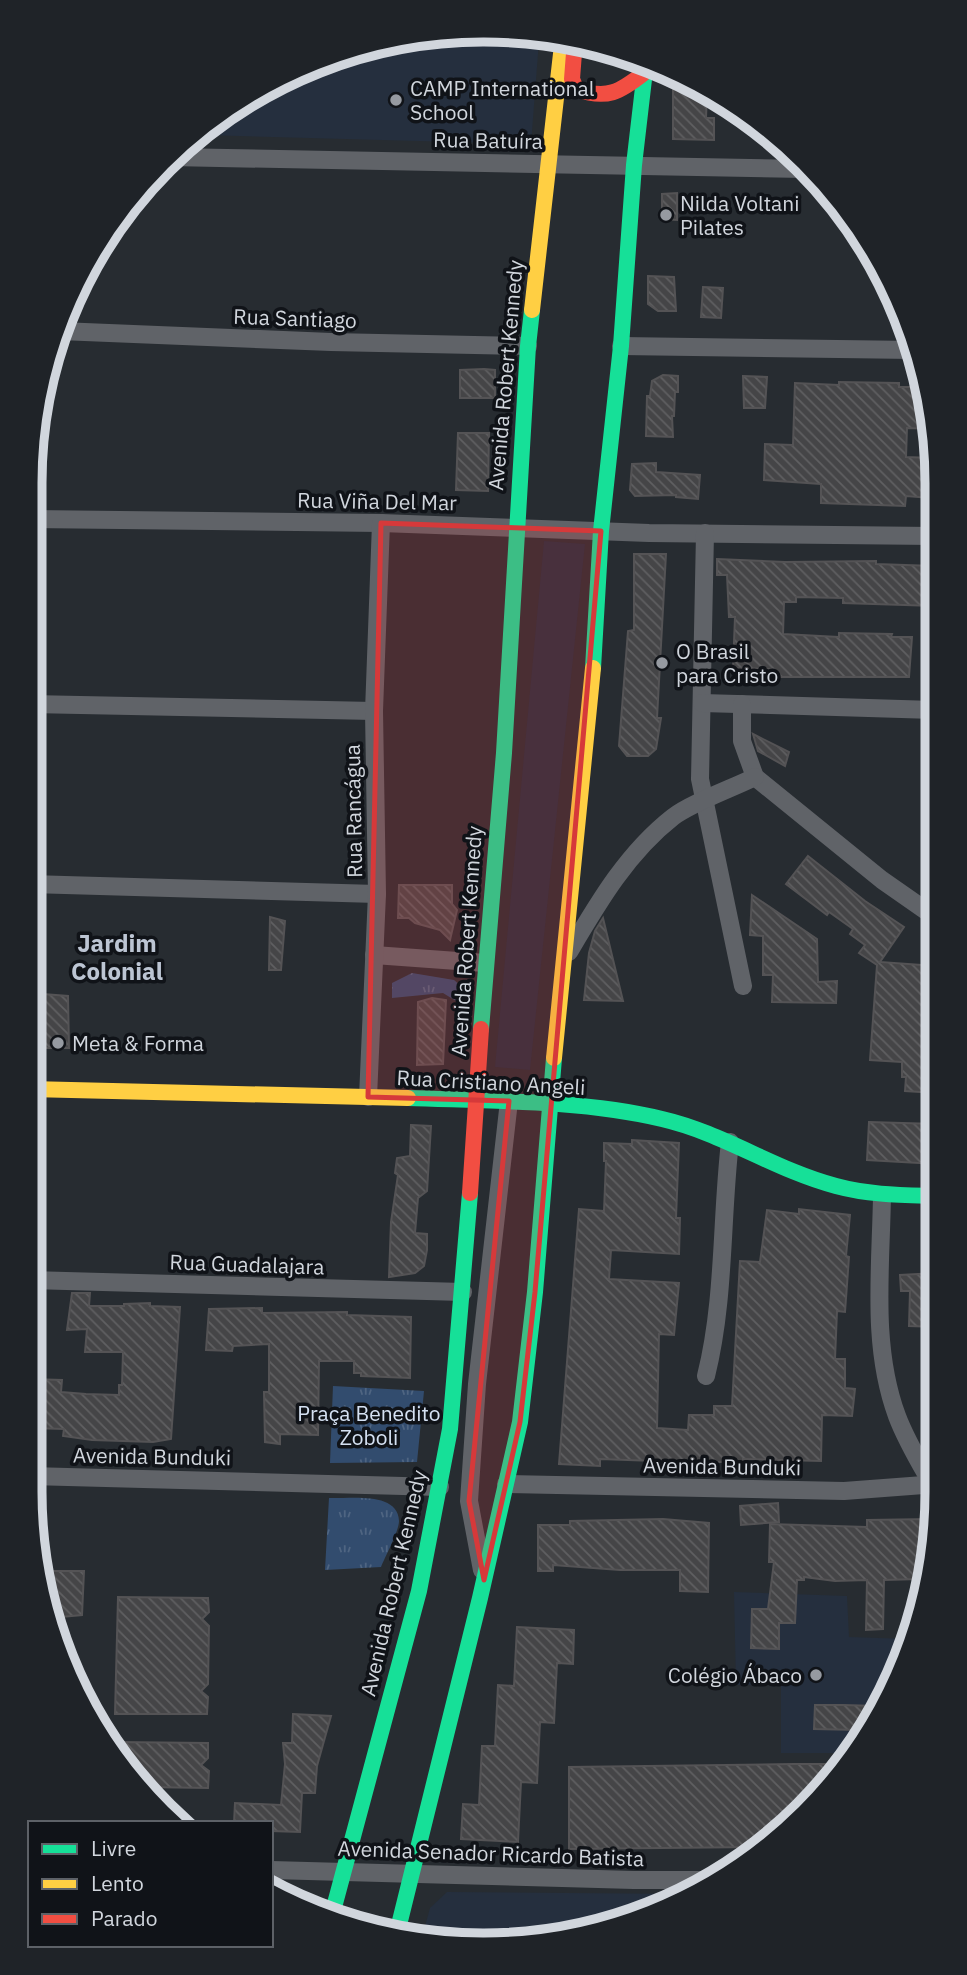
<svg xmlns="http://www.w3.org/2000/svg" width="967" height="1975" viewBox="0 0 967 1975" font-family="'IBM Plex Sans',sans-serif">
  <defs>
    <pattern id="park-tufts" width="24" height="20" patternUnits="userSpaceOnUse" patternTransform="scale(1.75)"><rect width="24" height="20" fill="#324c6e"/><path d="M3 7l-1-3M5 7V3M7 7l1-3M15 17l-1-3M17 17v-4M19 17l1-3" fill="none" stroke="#4f6582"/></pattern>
    <pattern id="building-back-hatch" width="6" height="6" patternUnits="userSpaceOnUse" patternTransform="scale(1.75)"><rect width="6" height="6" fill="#454547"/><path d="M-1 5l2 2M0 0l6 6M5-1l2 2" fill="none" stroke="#5f5f61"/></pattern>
  </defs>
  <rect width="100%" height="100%" fill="#272c31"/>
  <g fill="#252f3e">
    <path d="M484,30l55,11 -8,103 -327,-9 106,-71z"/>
    <path d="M544,541l41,3 -55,526 -35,-3z"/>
    <path d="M734,1592l113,4 2,41 59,2 -5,27 -59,87h-63v-68h-45z"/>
    <path d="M447,1892l243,2 -5,4 -142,43 -121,-4 8,-29z"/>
  </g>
  <g fill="url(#park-tufts)">
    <path d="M412,973l42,7 12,10 4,18 -13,2 -1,-9 -13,-8 -51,5v-15z"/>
    <path d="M333,1386l91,5 -7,71 -87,1z"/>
    <path d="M329,1498c21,1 69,-7 70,23 0,10 -14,36 -18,46l-56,3z"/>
  </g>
  <g fill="url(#building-back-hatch)" stroke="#545355" stroke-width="2">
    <path d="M673,88l27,1 7,4 -1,25h8v22l-41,-1z"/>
    <path d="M677,193v27l-15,-1v-25z"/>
    <path d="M648,276l26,1 2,34h-18l-10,-7z"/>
    <path d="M703,287l20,1 -2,30 -20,-1z"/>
    <path d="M484,369l11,1v28h-35v-28z"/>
    <path d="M663,375l15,1v16h-3l-1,24h-2l1,21 -27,-1 1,-40h3l2,-15z"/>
    <path d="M743,376l24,1 -2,31h-21z"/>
    <path d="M839,382l60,1v4h25l9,42 -26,-1 -1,29 26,1 -2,40 -24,-2 -1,10 -84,-3v-19l-57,-4 1,-36 28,1 2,-62 44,2z"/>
    <path d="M458,433h31l-1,58 -32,-1z"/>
    <path d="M656,463v9l44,3 -2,24 -22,-2v-2l-41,1 -5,-6 2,-26z"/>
    <path d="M634,554h32l-9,164h4l-5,31 -8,7h-21l-8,-10 9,-115 6,-1z"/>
    <path d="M717,559l68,3 91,-1v3l58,2v40l-91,-3v-5l-47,-1v5h-12l-1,32 56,3v-4l53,1 -1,3h21l-3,40h-137v-8l-39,-1 2,-51h-6l-2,-42h-10z"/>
    <path d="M753,734l36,18 -4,14 -27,-15z"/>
    <path d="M808,856l57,45 39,26 -24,35 55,4 1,127 -31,-2 1,-14h-4v-15l-32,-2 7,-95 -18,-12 6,-8 -15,-11 3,-5 -24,-17 -2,3 -41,-31z"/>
    <path d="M399,885h53v19l5,6 -7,30 -10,-10 -25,-7 -6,-5h-11z"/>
    <path d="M752,895l65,44 1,43 19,-1 -1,22 -64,-1 1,-27h-10v-39l-13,-1z"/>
    <path d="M270,917l15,4 -4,49h-12z"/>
    <path d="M603,918l20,83 -39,-1 5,-47 6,-22z"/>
    <path d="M30,993l38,3 1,52h-39z"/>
    <path d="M432,998l14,2 -3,64 -26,1 1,-63z"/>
    <path d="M869,1122l67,2v40l-69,-4z"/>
    <path d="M411,1125l20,1 -4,65 -9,7 -3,35 12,1v16l-3,16 -9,7 -26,4 2,-55 7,-47 -3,-2 2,-15 13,-2z"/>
    <path d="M632,1140l47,3 -3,75h4l-1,36 -68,-4 -2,29 70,4 -5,52 -15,-1 -2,94 31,2 1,-15h25v-9h18l8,-145 20,1 7,-52 32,4v-5l51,6 -4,41 3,1 -4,55 -8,-1 -2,48h10v29l10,1 -3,27 -30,-1 -1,46 -78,-2v3h-60l-83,-3v7l-41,-2 20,-255 25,2 2,-50h-2v-18l28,1z"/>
    <path d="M936,1273l1,54 -28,-1 1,-35h-9l-1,-16z"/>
    <path d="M72,1293h18l-1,13h35v-2l26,-1v3l30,1 -9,132 -18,3 -61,-2 -29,-4 1,-7 -32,-1 -1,-49 31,1 -1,12 25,2 33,1v-10h3l1,-33h-38l2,-23 -20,1z"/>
    <path d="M262,1308v5l85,-1v3l64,2 -1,61 -49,-2v-3h-7v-12h-35l-1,74 -38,-1v10l-15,-2 -1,-50h5v-48l-36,2 -1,5 -26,-1 3,-41z"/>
    <path d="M778,1503l1,19 -38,3 -1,-19z"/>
    <path d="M663,1519l46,4 -1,69 -28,-1v-21h-60l-67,-5v6h-15v-46h32v-4z"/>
    <path d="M930,1519v9l-10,51 -36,1 -1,49 -17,1 1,-50 -32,1 -31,-4v3h-7l-2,43h-16v26l-28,-1 1,-39h16l6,-47h-5l1,-38 97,3v-7z"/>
    <path d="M43,1571h41l-2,44 -21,2 -11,-2z"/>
    <path d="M118,1597l90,1 1,14 -7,7 7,7 -1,58 -7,7 7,6 -1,17h-92z"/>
    <path d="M517,1627l57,3 -1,34 -16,-1 -3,60 -14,-1 -3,61 -16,-1 -3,60 -57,-3 2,-35 16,1 3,-59h13l3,-61 16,1z"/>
    <path d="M815,1705h28l33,1 -17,24 -45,-1z"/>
    <path d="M293,1714l38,2 -14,50 -2,27h-13l-2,39 -29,-1v-8h-37l1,-20 46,2 4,-41 -2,-21h9z"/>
    <path d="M117,1742l91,1v15l-7,7 8,6 -1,17 -64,-1 -20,-19 -7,-13z"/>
    <path d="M794,1764h43l-32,48 -49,35 -187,2v-82z"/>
  </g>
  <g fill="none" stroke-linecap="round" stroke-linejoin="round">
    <g stroke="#606368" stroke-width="18">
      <path d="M170,157l635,12"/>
      <path d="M60,331l271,11 197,4"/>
      <path d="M621,346l293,4"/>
      <path d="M30,519l351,4 268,10 285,3"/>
      <path d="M705,533l-5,246 43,207"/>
      <path d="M702,703l232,7"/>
      <path d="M30,704l344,7"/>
      <path d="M742,704v37l13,36"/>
      <path d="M755,777l127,103 53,37"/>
      <path d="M30,884l347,10"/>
      <path d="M569,952c29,-49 58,-99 104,-135 18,-14 60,-29 82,-40"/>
      <path d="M374,955l111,8"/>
      <path d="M368,1097l9,-203 -3,-183 7,-188"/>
      <path d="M882,1195c-1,73 -11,151 15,221 10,27 26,52 40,77"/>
      <path d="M30,1280l433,12"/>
      <path d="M706,1376c19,-76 15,-156 24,-234"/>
      <path d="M30,1476l410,11"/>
      <path d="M506,1484l338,7 93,-7"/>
      <path d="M482,1570l-13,-69 8,-117 32,-283"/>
      <path d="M271,1870l363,10h76"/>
    </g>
    <g stroke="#16e098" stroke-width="16">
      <path d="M593,668l8,-137 20,-185 13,-181 12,-103"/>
      <path d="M481,1029l23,-276 24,-407 4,-36"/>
      <path d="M408,1098c81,3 175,2 254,21 61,14 113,51 174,67 33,9 66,9 100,10"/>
      <path d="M333,1911l86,-320 31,-162 20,-236"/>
      <path d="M396,1937l84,-339 40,-176 15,-130 19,-234"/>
    </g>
    <g stroke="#ffcf43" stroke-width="16">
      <path d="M532,310l30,-265"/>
      <path d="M554,1058l39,-390"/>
      <path d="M30,1089l378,9"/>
    </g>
    <g stroke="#f24e42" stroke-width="16">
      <path d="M574,53l-2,26 4,10c31,11 44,3 68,-16"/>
      <path d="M470,1193l11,-164"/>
    </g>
  </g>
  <path fill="#d6393a" fill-opacity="0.2" stroke="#d6393a" stroke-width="5" stroke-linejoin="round" d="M381,523l220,8 -66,761 -15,130 -36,158 -15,-79 40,-400 -141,-4z"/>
  <g fill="#969aa1" stroke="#101318" stroke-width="2.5">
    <circle cx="396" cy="100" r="7"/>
    <circle cx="666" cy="215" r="7"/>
    <circle cx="662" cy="663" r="7"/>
    <circle cx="58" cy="1043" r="7"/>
    <circle cx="816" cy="1675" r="7"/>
  </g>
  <g text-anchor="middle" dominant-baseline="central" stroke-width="7" stroke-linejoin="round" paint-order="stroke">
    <g font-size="21" fill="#d1d6dd" stroke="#101318" text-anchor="start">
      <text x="410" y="88">CAMP International<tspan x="410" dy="24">School</tspan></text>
      <text x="680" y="203">Nilda Voltani<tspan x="680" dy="24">Pilates</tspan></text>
      <text x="676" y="651">O Brasil<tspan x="676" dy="24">para Cristo</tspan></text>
      <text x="72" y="1043">Meta &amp; Forma</text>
      <text x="802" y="1675" text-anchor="end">Colégio Ábaco</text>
    </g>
    <g font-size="21" fill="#d1d6dd" stroke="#101318">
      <text transform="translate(488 140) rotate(1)">Rua Batuíra</text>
      <text transform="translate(295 318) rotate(2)">Rua Santiago</text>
      <text transform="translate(505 375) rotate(-85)">Avenida Robert Kennedy</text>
      <text transform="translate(377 501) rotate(1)">Rua Viña Del Mar</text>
      <text transform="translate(353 811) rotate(-91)">Rua Rancágua</text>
      <text transform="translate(466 941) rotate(-86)">Avenida Robert Kennedy</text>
      <text transform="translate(491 1082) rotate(3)">Rua Cristiano Angeli</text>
      <text transform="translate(247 1264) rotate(2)">Rua Guadalajara</text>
      <text transform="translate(152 1456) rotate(1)">Avenida Bunduki</text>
      <text transform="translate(722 1466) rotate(1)">Avenida Bunduki</text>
      <text transform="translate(393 1583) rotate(-77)">Avenida Robert Kennedy</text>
      <text transform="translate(491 1853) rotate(2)">Avenida Senador Ricardo Batista</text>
    </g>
    <g font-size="21" fill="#d5e1f2" stroke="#101318">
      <text x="369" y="1413">Praça Benedito<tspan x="369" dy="24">Zoboli</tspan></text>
    </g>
    <g font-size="24" font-weight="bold" fill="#bcc5d3" stroke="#101318">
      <text x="117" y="943">Jardim<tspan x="117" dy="28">Colonial</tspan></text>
    </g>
  </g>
  <path d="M0 0H967V1975H0ZM483 42H484A441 441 0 0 1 925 483V1492A441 441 0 0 1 484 1933H483A441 441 0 0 1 42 1492V483A441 441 0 0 1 483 42Z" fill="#1f2328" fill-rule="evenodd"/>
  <path fill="none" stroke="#d1d6dd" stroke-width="9" d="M483 42H484A441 441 0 0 1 925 483V1492A441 441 0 0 1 484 1933H483A441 441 0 0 1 42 1492V483A441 441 0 0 1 483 42Z"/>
  <rect x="28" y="1821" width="245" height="126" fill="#101318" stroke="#5d6167" stroke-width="2"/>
  <rect x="42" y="1844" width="35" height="10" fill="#16e098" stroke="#5d6167" stroke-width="2"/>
  <text x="91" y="1856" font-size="21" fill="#d1d6dd">Livre</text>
  <rect x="42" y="1879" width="35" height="10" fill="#ffcf43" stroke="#5d6167" stroke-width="2"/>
  <text x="91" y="1891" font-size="21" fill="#d1d6dd">Lento</text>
  <rect x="42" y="1914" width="35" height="10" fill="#f24e42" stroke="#5d6167" stroke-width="2"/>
  <text x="91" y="1926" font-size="21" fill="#d1d6dd">Parado</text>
</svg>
